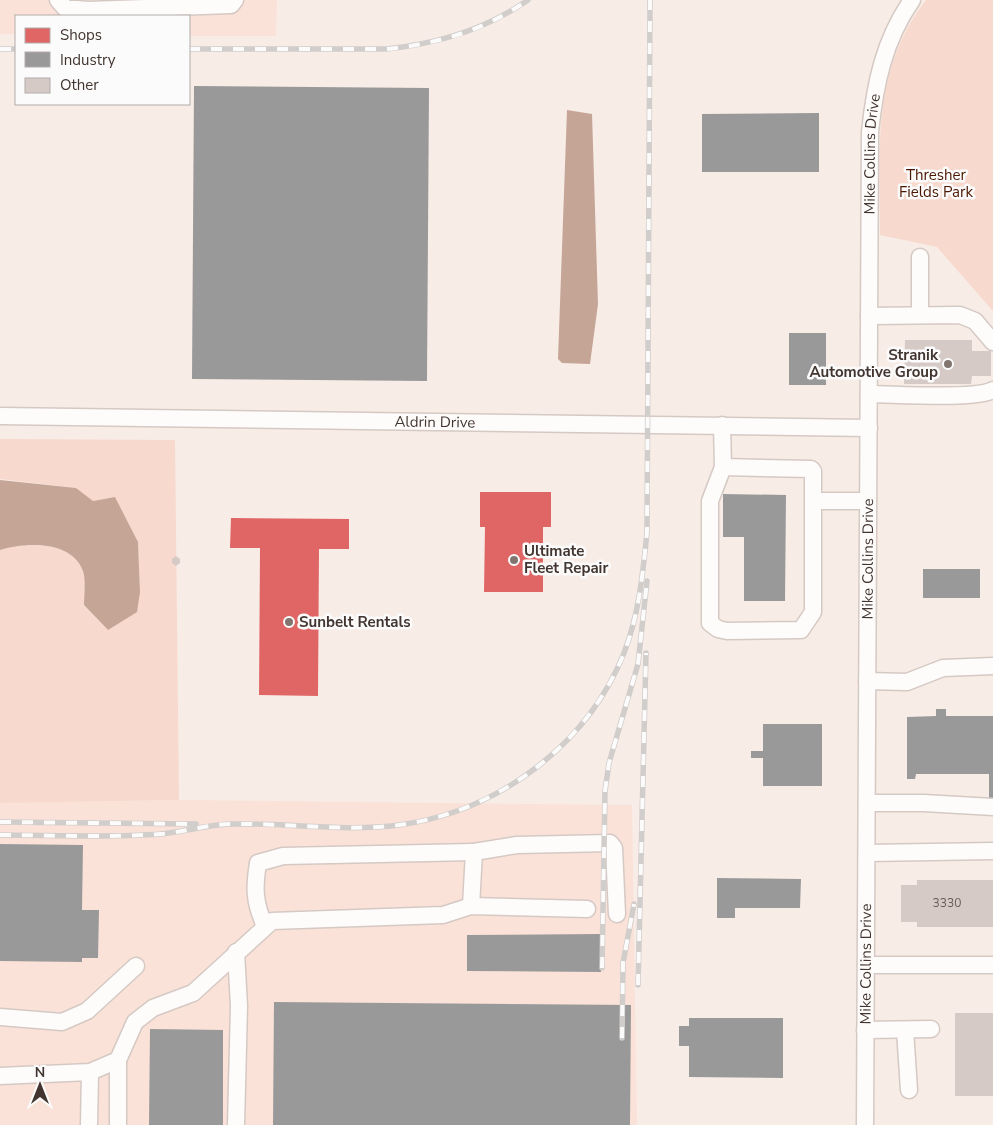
<svg xmlns="http://www.w3.org/2000/svg" width="993" height="1125" viewBox="0 0 993 1125" font-family="'Nunito Sans',sans-serif">
  <rect width="100%" height="100%" fill="#f8ece7"/>
  <g fill="#fae2d8">
    <path d="M0,0h277l-1,36h-87v-20h-173v18h-16z"/>
    <path d="M179,800l453,5 5,320h-637v-322z"/>
  </g>
  <g fill="#f7d9cd">
    <path d="M926,0h67v311l-56,-64 -57,-12c0,-84 -9,-165 46,-235z"/>
    <path d="M0,439l175,1 4,360 -179,3v-253c25,-8 72,-10 83,21 3,9 1,25 1,35l24,24 32,-38 -2,-50 -23,-45 -23,4 -16,-13 -76,-9z"/>
  </g>
  <g fill="#c5a596">
    <path d="M567,110l25,4 6,190 -8,60 -28,-1 -4,-4z"/>
    <path d="M0,480l76,8 17,13 22,-4 23,45 2,50 -3,20 -29,18 -24,-25c0,-9 2,-25 -1,-34 -11,-31 -58,-29 -83,-21z"/>
  </g>
  <g fill="#e06666">
    <path d="M480,492h71v35h-8v65h-59l1,-65h-5z"/>
    <path d="M231,518l118,1v30h-30l-1,147 -59,-1 1,-147h-30z"/>
  </g>
  <g fill="#999">
    <path d="M194,86l235,2 -2,293 -235,-2z"/>
    <path d="M819,113v59h-117v-58z"/>
    <rect x="789" y="333" width="37" height="52"/>
    <path d="M723,494l63,1 -1,106h-41v-64h-21z"/>
    <rect x="923" y="569" width="57" height="29"/>
    <path d="M936,709h10v7h47v83h-4v-25h-73l-1,5h-8v-62l29,-1z"/>
    <path d="M763,724h59v62h-59v-28h-12v-7h12z"/>
    <path d="M0,844l83,1 -1,65h17l-1,48h-16v4l-82,-1z"/>
    <path d="M717,878l84,1 -1,29h-65v10h-18z"/>
    <path d="M601,934v38l-134,-1v-36z"/>
    <path d="M274,1002l357,3 -1,120h-357z"/>
    <path d="M689,1018h94v60l-94,-1v-31h-10v-20h10z"/>
    <path d="M150,1029l73,1v95h-74z"/>
  </g>
  <g fill="#d5cac5">
    <path d="M905,340h67v11h19v25h-19l-1,8h-67z"/>
    <path d="M176,556l4,3v4l-4,3 -4,-3v-4z"/>
    <path d="M917,880h76v47h-76v-5h-16v-37h16z"/>
    <rect x="955" y="1013" width="38" height="83"/>
  </g>
  <g fill="none" stroke-linecap="round" stroke-linejoin="round">
    <g stroke="#d5c9c4" stroke-width="19">
      <g id="minor">
        <path d="M58,0l7,8 23,2 143,-5 4,-5"/>
        <path d="M920,315v-58"/>
        <path d="M869,316l91,-1 15,6 18,21"/>
        <path d="M869,394c25,0 106,6 124,-4"/>
        <path id="s1" d="M0,416l869,12"/>
        <path d="M722,425l1,42 -13,34v122l8,6 9,2 74,-1 12,-18v-141l-2,-2 -88,-2"/>
        <path d="M814,501h54"/>
        <path d="M867,681l40,1 36,-14 50,-2"/>
        <path d="M867,803h57l69,4"/>
        <path d="M867,853l126,-2"/>
        <path d="M471,906l3,-54 43,-7 93,-2 4,5 3,66"/>
        <path d="M265,926c-11,-24 -11,-38 -7,-63l25,-7 191,-4"/>
        <path d="M866,965h127"/>
        <path d="M0,1017l62,5 25,-11 49,-45"/>
        <path d="M865,1030l66,-1"/>
        <path d="M905,1030l4,60"/>
        <path d="M118,1060v65"/>
        <path d="M0,1076l90,-4 28,-12 17,-38 18,-14 40,-15 79,-72 171,-6 28,-9 116,3"/>
        <path d="M89,1125l1,-53"/>
        <path d="M236,1125l3,-119 -3,-54"/>
        <path id="s2" d="M865,1125l5,-993c5,-48 14,-92 42,-132"/>
      </g>
    </g>
    <use href="#minor" stroke="#fefcfb" stroke-width="16"/>
    <g stroke="#d0cdcb" stroke-width="5.5">
      <g id="rail">
        <path d="M0,49h16"/>
        <path d="M189,49h197c52,-5 99,-19 142,-49"/>
        <path d="M0,822l196,2"/>
        <path d="M0,835c53,0 107,3 161,-1 24,-2 48,-10 73,-10 55,-1 111,8 165,1 98,-13 188,-79 225,-172 15,-38 19,-81 23,-121l3,-532"/>
        <path d="M602,968l3,-177 4,-28 29,-99 9,-83"/>
        <path d="M638,985l8,-332"/>
        <path d="M622,1038l1,-75 11,-59"/>
      </g>
    </g>
    <use href="#rail" stroke="#fbfbfb" stroke-width="4" stroke-dasharray="11" stroke-linecap="butt"/>
  </g>
  <g fill="#827570" stroke="#fbfbfb" stroke-width="2">
    <circle cx="948" cy="364" r="5"/>
    <circle cx="514" cy="560" r="5"/>
    <circle cx="289" cy="622" r="5"/>
  </g>
  <g text-anchor="middle" dominant-baseline="central" stroke-width="5" stroke-linejoin="round" paint-order="stroke">
    <g font-size="12" fill="#675a55">
      <text x="947" y="903">3330</text>
    </g>
    <g font-size="15" fill="#423530" stroke="#fbfbfb">
      <text stroke="none"><textPath href="#s2" startOffset="971">Mike Collins Drive</textPath></text>
      <text stroke="none"><textPath href="#s1" startOffset="435">Aldrin Drive</textPath></text>
      <text stroke="none"><textPath href="#s2" startOffset="566">Mike Collins Drive</textPath></text>
      <text stroke="none"><textPath href="#s2" startOffset="161">Mike Collins Drive</textPath></text>
    </g>
    <g font-size="15" fill="#4c1700" stroke="#fbfbfb">
      <text x="936" y="175">Thresher<tspan x="936" dy="17">Fields Park</tspan></text>
    </g>
    <g font-size="15" font-weight="bold" fill="#423530" stroke="#fbfbfb" text-anchor="start">
      <text x="938" y="355" text-anchor="end">Stranik<tspan x="938" dy="17">Automotive Group</tspan></text>
      <text x="524" y="551">Ultimate<tspan x="524" dy="17">Fleet Repair</tspan></text>
      <text x="299" y="622">Sunbelt Rentals</text>
    </g>
  </g>
  <rect x="15" y="15" width="175" height="90" fill="#fbfbfb" stroke="#b1acaa"/>
  <rect x="25" y="28" width="25" height="15" fill="#e06666" stroke="#b1acaa"/>
  <text x="60" y="40" font-size="15" fill="#423530">Shops</text>
  <rect x="25" y="52" width="25" height="15" fill="#999999" stroke="#b1acaa"/>
  <text x="60" y="65" font-size="15" fill="#423530">Industry</text>
  <rect x="25" y="78" width="25" height="15" fill="#d5cac5" stroke="#b1acaa"/>
  <text x="60" y="90" font-size="15" fill="#423530">Other</text>
  <g transform="translate(40 1085)" stroke="#fbfbfb" stroke-width="4" paint-order="stroke">
  <path d="M0-4L9 19L0 12L-9 19Z" fill="#423530"/>
  <text y="-8" font-size="14" font-weight="bold" text-anchor="middle" fill="#423530">N</text>
  </g>
</svg>
